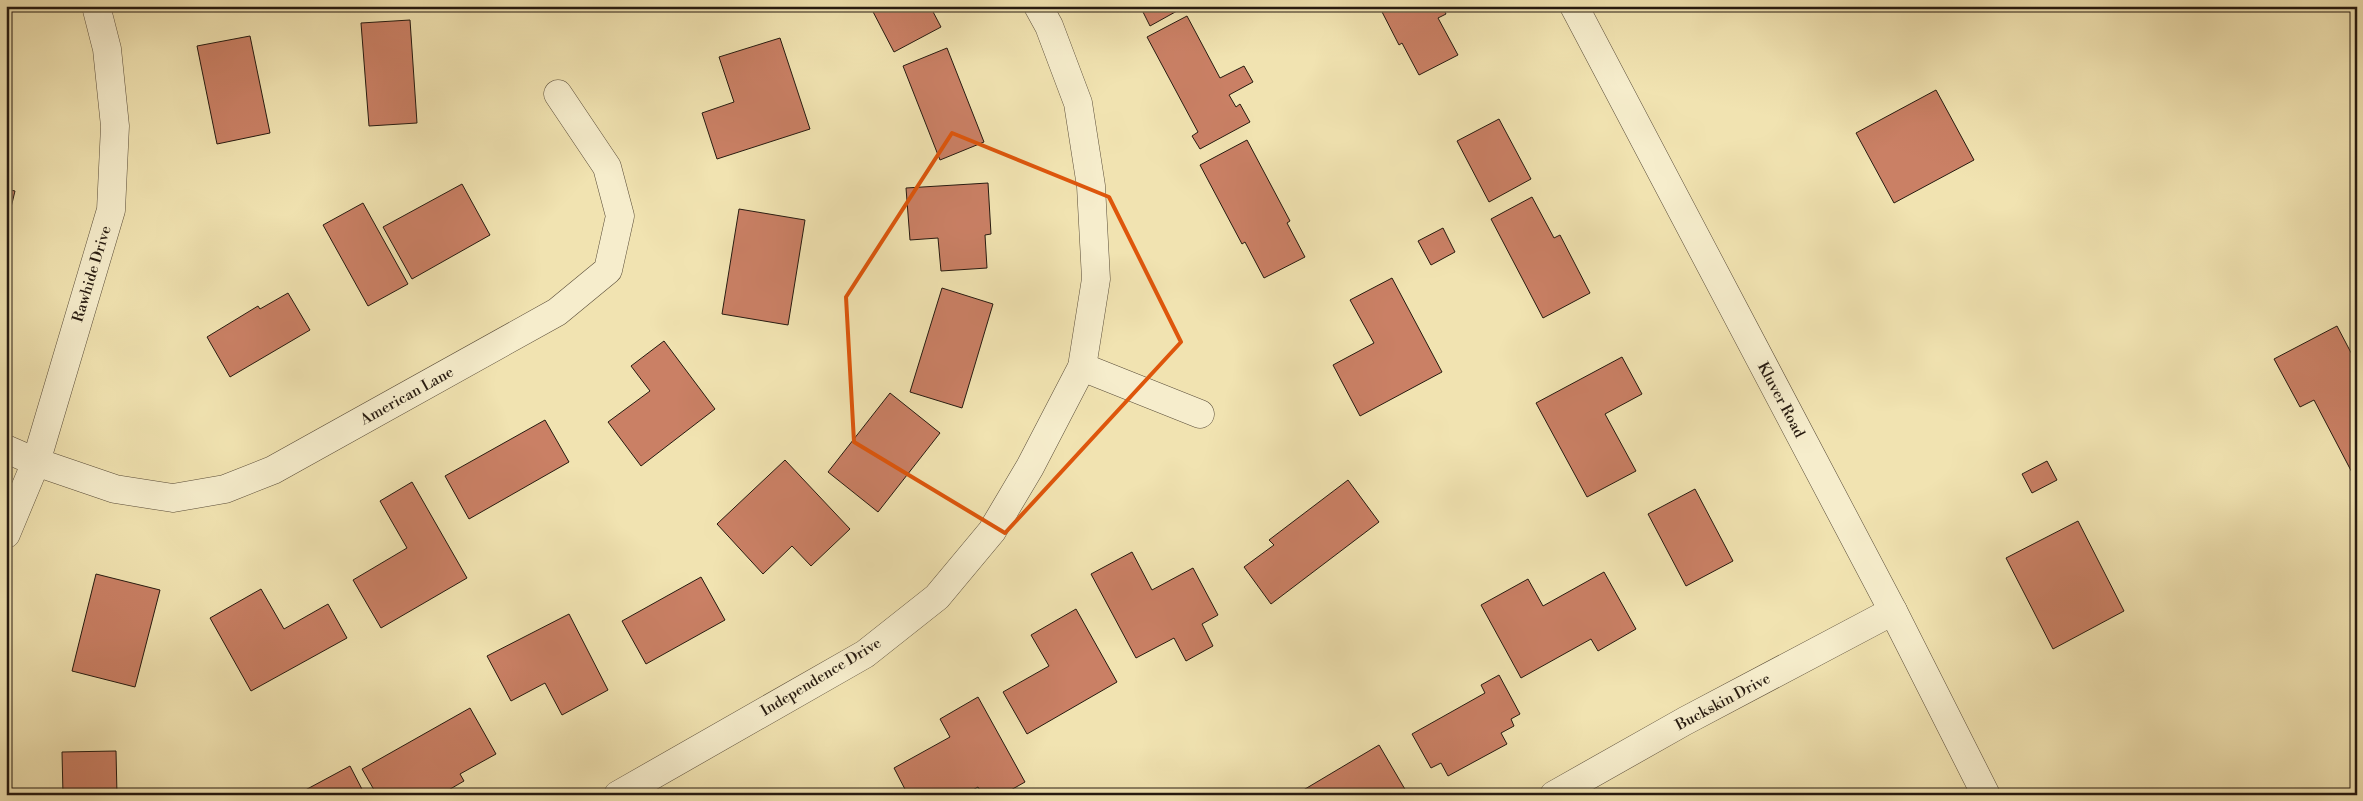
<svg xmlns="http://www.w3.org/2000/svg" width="2363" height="801" viewBox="0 0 2363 801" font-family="'Libre Bodoni',serif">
  <rect width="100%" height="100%" fill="#f1e3b1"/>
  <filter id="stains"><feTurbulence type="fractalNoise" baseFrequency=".004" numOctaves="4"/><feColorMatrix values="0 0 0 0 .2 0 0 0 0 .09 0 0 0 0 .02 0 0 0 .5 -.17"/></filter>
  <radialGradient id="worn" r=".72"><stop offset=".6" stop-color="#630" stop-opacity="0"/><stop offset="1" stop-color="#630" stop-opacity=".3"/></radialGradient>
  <g fill="#ca8065" stroke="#261a10">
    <path d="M870,6h60l11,21 -47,25z"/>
    <path d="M1140,6h46l-36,20z"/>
    <path d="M1379,6h63l4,8 -8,4 20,37 -39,20 -17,-32 -3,2z"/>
    <path d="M1187,16l33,62 24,-12 9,16 -24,13 7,12 4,-3 10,18 -50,27 -8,-13 6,-4 -51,-95z"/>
    <path d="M410,20l7,103 -48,3 -8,-103z"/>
    <path d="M250,36l20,97 -53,11 -20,-98z"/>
    <path d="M780,38l30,91 -93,30 -15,-46 32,-11 -15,-45z"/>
    <path d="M947,48l37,94 -44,18 -37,-94z"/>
    <path d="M1936,90l38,70 -80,43 -38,-70z"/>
    <path d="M1499,119l32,60 -42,23 -32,-61z"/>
    <path d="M1247,140l43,81 -3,2 18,34 -41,21 -19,-36 -3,2 -42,-79z"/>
    <path d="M988,183l3,51 -6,1 2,33 -46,3 -3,-33 -28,2 -4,-52z"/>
    <path d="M462,184l28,51 -78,44 -29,-52z"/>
    <path d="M6,189l9,2 -9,37z"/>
    <path d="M1532,197l22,41 6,-3 30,58 -47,25 -52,-99z"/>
    <path d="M363,203l45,81 -40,22 -45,-81z"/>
    <path d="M739,209l66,11 -17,105 -66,-11z"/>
    <path d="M1443,228l12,24 -24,13 -13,-24z"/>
    <path d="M1392,278l50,94 -82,44 -27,-51 41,-22 -24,-43z"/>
    <path d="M942,288l51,16 -31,104 -52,-16z"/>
    <path d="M288,293l22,37 -80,47 -23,-40 51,-31 2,3z"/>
    <path d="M2337,326l20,38v118l-43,-82 -14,7 -26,-48z"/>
    <path d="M664,341l51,68 -74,57 -33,-44 42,-31 -19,-25z"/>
    <path d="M1622,357l20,37 -37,20 31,57 -49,26 -51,-94z"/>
    <path d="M890,393l50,40 -62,79 -50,-40z"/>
    <path d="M545,420l24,42 -100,57 -24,-43z"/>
    <path d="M785,460l65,69 -39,37 -19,-20 -29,28 -46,-50z"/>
    <path d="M2047,461l10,19 -25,13 -10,-19z"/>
    <path d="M1348,480l31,42 -108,82 -27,-37 30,-22 -5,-5z"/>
    <path d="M412,482l55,96 -86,50 -28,-48 54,-32 -27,-47z"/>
    <path d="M1695,489l38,72 -47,25 -38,-72z"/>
    <path d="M2078,521l46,90 -71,38 -47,-91z"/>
    <path d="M1132,552l20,38 41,-22 25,47 -16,9 11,22 -27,15 -12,-23 -38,20 -45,-84z"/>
    <path d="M1604,572l32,57 -38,22 -7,-12 -70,39 -40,-73 47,-26 15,27z"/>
    <path d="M96,574l64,16 -25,97 -63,-16z"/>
    <path d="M701,577l24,43 -79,44 -24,-43z"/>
    <path d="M261,589l23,40 44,-25 19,34 -96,53 -41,-73z"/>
    <path d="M1076,609l41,73 -90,52 -24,-42 46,-26 -18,-31z"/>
    <path d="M569,614l39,76 -46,25 -17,-32 -34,18 -24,-45z"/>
    <path d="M1499,675l21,39 -9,5 3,7 -13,7 6,11 -59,32 -7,-13 -10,5 -19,-34 73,-41 -4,-8z"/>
    <path d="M978,697l47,85 -23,13h-19l-5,-8 -14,8h-56l-14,-27 56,-31 -10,-18z"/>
    <path d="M470,708l26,46 -36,20 4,7 -24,14h-63l-15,-26z"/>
    <path d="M1379,745l27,46 -6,4h-105z"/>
    <path d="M116,751l1,44h-54l-1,-43z"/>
    <path d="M350,766l15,29h-69z"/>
  </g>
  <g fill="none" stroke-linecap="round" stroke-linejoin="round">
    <g stroke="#594c38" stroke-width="29">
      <g id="minor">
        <path d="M1574,6l319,605 93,184"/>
        <path d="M1082,367l118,47"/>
        <path d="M6,449l30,13 79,27 58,9 52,-9 48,-19 284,-158 51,-42 12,-54 -13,-49 -49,-73"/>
        <path d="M6,534l30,-72 75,-252 4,-84 -8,-77 -11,-43"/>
        <path d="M618,795l247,-141 72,-57 55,-66 38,-64 52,-100 14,-88 -5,-93 -13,-83 -29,-77 -11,-20"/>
        <path d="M1554,795l131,-74 208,-110"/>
      </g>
    </g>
    <use href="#minor" stroke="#f6edcc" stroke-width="28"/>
  </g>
  <path fill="none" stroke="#de560c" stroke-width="4" stroke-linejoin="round" d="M952,133l157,64 72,145 -176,191 -151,-91 -8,-145z"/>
  <g text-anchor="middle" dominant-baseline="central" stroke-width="5" stroke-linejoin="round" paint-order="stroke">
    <g font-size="15" fill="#261a10" stroke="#f6edcc">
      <text transform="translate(92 274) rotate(-73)">Rawhide Drive</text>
      <text transform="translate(407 396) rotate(-29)">American Lane</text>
      <text transform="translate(1781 400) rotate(62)">Kluver Road</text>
      <text transform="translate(821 677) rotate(-31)">Independence Drive</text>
      <text transform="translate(1723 702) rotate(-28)">Buckskin Drive</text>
    </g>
  </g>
  <rect width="2363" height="801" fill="none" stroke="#f1e3b1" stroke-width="25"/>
  <rect x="8" y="8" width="2348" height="786" fill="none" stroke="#261a10" stroke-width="2.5"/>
  <rect x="12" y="12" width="2338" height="776" fill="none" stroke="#261a10"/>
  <rect width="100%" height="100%" filter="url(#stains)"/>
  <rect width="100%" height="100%" fill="url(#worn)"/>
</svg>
